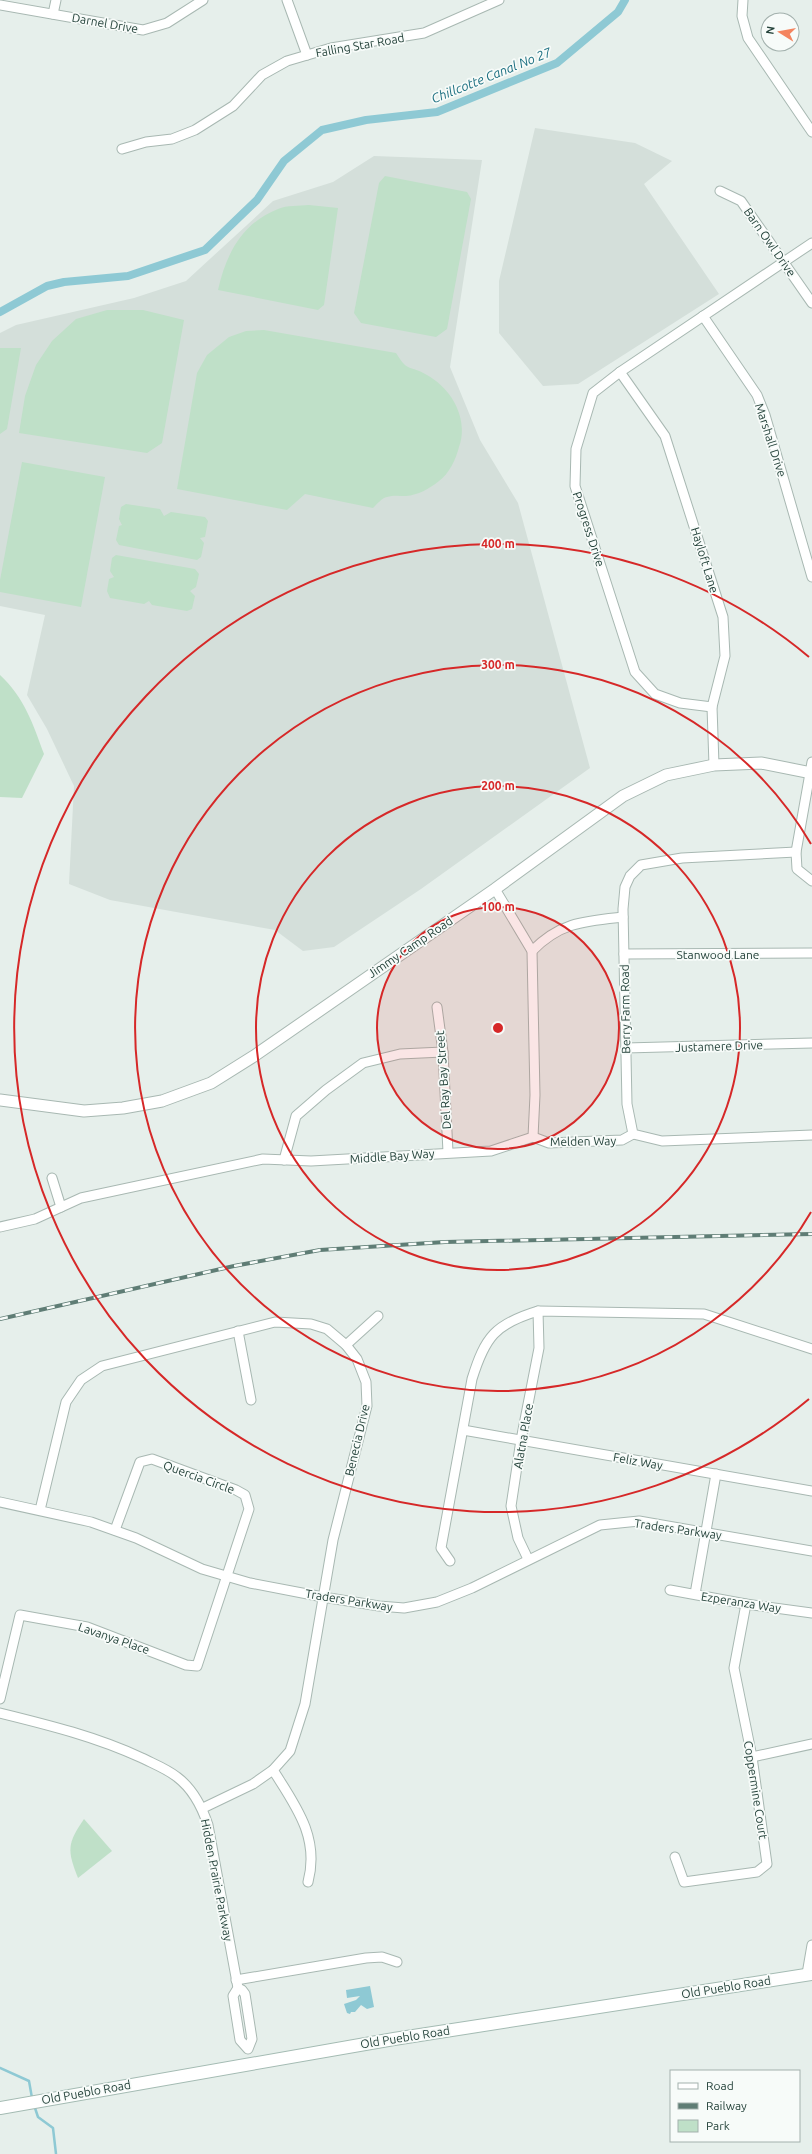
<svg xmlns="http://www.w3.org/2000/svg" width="812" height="2154" viewBox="0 0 812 2154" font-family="Ubuntu,sans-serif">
  <rect width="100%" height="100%" fill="#e6efeb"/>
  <g fill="#d4dfda">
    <path d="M535,128l100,15 37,18 -28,23 75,110 -141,90 -35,2 -44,-53v-52z"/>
    <path d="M374,156l108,4 -32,207 30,73 38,63 72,265 -169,121 -87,58 -31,4 -28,-21 -165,-30 -41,-16 5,-98 -27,-57 -20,-34 18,-80 -45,-9v-273l16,-8 118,-27 52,-17 87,-80 60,-19z"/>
  </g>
  <g fill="#bfe0c8">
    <path d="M385,176l82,16 4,7 -24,130 -11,8 -75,-14 -7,-10 25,-130z"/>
    <path d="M309,205l29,3 -14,97 -6,5 -100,-20c8,-36 24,-67 60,-81 9,-4 21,-3 31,-4z"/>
    <path d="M107,310h36l41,10 -22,123 -15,10 -128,-20 6,-37 11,-31 16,-24 24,-22z"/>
    <path d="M264,330l132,23c13,21 13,11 31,22 25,14 42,44 32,72 -3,12 -10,27 -20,34 -10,8 -21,14 -33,15 -6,0 -13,-1 -19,1 -5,1 -10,7 -14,11l-68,-14 -18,16 -110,-21 20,-116 10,-18 22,-18 17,-6z"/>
    <path d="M0,348h21l-14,81 -7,5z"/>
    <path d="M22,462l83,15 -24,130 -81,-15v-12z"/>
    <path d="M126,504l34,5 4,7 7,-4 34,5 3,4 -3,16 -5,1 4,5 -3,14 -4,3 -78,-15 -3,-5 3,-14 3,-1 -3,-6 2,-12z"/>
    <path d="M116,555l79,14 4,5 -3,13 -6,4 5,5 -3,13 -5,2 -35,-6 -3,-4 -5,3 -34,-6 -3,-7 2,-12 5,-2 -4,-6 2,-13z"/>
    <path d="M0,675c24,22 33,49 44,79l-22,44 -22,-1z"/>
    <path d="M84,1819l28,32 -34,27c-11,-28 -11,-34 6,-59z"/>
  </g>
  <path fill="#8ec9d4" d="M370,1986l4,21 -7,2 -6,-4 -6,7h-4l-1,2 -3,-1 -3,-9 12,-4 4,-4 -13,2 -1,-8z"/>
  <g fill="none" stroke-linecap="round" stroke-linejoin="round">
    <g stroke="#8ec9d4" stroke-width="2.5">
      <path d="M0,2068l29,13 3,17"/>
      <path d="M34,2105l4,12 15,11 3,26"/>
    </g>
    <path stroke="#8ec9d4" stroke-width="8" d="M0,312l47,-26 17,-4 64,-6 77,-26 52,-50 27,-39 38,-31 44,-10 71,-8 120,-49 61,-51 7,-12"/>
    <g stroke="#a8b8b2" stroke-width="11">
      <g id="minor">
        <path d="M287,0l20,55"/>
        <path d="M743,0l-1,16 6,22 64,94"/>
        <path d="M0,5l143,25 24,-7 36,-23"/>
        <path d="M53,14l3,-14"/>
        <path d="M122,149l24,-7 26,-3 23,-9 38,-24 29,-31 25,-14 44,-13 93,-15 75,-33"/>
        <path d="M720,191l21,10 71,102"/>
        <path d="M703,316l54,79 8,20 47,162"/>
        <path d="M620,372l45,64 58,181 2,39 -13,51 2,58"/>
        <path d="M712,707l-32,-4 -25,-9 -20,-22 -60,-186 1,-37 17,-56 27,-21 192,-129"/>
        <path d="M812,762l-16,90 1,17 15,12"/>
        <path d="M796,852l-114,6 -41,7 -11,11 -5,11 -2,22 4,195 6,30 29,7 150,-6"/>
        <path d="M532,951c28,-29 53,-30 91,-34"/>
        <path d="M624,954l188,-1"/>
        <path d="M437,1007l6,45 5,100"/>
        <path d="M626,1048l186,-5"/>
        <path d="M533,1137l16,6 73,-3 11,-6"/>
        <path d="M284,1160l12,-44 30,-26 37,-27 37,-9 43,-2"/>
        <path d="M52,1178l9,29"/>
        <path d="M0,1227l35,-8 46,-21 182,-39 48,2 180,-10 42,-14 2,-42 -3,-144 -37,-62"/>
        <path d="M238,1331l13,69"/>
        <path d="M346,1345l32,-29"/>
        <path d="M463,1430l349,61"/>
        <path d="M0,1502l91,20 45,16 66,31 48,14 73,14 56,9 25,2 33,-6 35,-14 128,-63 39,-4 173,30"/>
        <path d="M40,1510l26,-108 15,-22 21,-14 173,-44 36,2 16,5 19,16 11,14 9,23 1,24 -34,134 -28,164 -15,47 -17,19 -20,14 -50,24"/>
        <path d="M528,1559l-10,-21 -7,-32 10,-66 18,-92 -1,-37"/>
        <path d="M450,1561l-9,-13 31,-169c13,-42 23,-55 66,-68l166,3 108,35"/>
        <path d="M670,1590l76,14 66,9"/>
        <path d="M695,1594l21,-120"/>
        <path d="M0,1699l20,-84 67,12 99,38 11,1 52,-157 -4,-14 -9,-5 -84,-31 -12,3 -25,68"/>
        <path d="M0,1713c49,12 97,24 142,45 12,6 25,11 35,19 16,12 25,30 31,48l30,163"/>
        <path d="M752,1757l60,-13"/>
        <path d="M273,1770c22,35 47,67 35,112"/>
        <path d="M675,1857l9,25 73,-10 10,-8 -15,-107 -18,-89 12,-64"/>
        <path d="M807,1974l5,-29"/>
        <path d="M236,1980l130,-22 16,-1 15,5"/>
        <path d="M238,1988l4,2 3,4 7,45 -4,10 -8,-9 -7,-44z"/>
      </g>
    </g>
    <g stroke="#a8b8b2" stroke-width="13">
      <path id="tertiary" d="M0,1100l84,11 39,-3 39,-7 49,-18 43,-27 241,-167 128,-93 43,-21 48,-10 47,-2 51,10"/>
    </g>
    <g stroke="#a4bbb3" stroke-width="14">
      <path id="secondary" d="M0,2108l394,-69 418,-65"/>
    </g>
    <use href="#minor" stroke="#fff" stroke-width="9"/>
    <use href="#tertiary" stroke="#fff" stroke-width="11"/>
    <use href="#secondary" stroke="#fff" stroke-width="12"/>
    <g stroke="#5f7d75" stroke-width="4">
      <path id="rail" d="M0,1319l234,-53 86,-16 125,-8 367,-8"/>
    </g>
    <use href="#rail" stroke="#f7fbf9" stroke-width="2.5" stroke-dasharray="8" stroke-linecap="butt"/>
  </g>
  <circle cx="498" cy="1028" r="121" fill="#d62828" fill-opacity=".12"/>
  <g fill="none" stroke="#d62828" stroke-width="2">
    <circle cx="498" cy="1028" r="121"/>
    <circle cx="498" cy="1028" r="242"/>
    <path d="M811 1212A363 363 0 1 1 811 844"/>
    <path d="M809 1399A484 484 0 1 1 809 657"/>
  </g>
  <g text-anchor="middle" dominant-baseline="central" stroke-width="3.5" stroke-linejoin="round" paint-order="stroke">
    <g font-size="12" fill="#24423a" stroke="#f7fbf9">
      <text transform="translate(105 23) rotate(10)">Darnel Drive</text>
      <text transform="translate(360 45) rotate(-10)">Falling Star Road</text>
      <text transform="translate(770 242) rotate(55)">Barn Owl Drive</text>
      <text transform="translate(771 440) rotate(72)">Marshall Drive</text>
      <text transform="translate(589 529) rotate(72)">Progress Drive</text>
      <text transform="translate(705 560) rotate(73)">Hayloft Lane</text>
      <text transform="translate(410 947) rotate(-34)">Jimmy Camp Road</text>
      <text x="718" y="954">Stanwood Lane</text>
      <text transform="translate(625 1009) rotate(-91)">Berry Farm Road</text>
      <text transform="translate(719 1046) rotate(-2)">Justamere Drive</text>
      <text transform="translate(443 1080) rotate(-94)">Del Ray Bay Street</text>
      <text transform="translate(583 1141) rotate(-1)">Melden Way</text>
      <text transform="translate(392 1156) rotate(-4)">Middle Bay Way</text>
      <text transform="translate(523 1436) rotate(-80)">Alatna Place</text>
      <text transform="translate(357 1440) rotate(-77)">Benecia Drive</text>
      <text transform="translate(638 1461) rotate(10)">Feliz Way</text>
      <text transform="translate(199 1477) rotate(20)">Quercia Circle</text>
      <text transform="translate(678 1529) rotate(8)">Traders Parkway</text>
      <text transform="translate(349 1600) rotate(9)">Traders Parkway</text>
      <text transform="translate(741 1602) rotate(9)">Ezperanza Way</text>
      <text transform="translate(114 1638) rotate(19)">Lavanya Place</text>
      <text transform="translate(756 1790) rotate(81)">Coppermine Court</text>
      <text transform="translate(217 1880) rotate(79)">Hidden Prairie Parkway</text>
      <text transform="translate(726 1987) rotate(-9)">Old Pueblo Road</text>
      <text transform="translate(405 2037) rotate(-9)">Old Pueblo Road</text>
      <text transform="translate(86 2092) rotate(-10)">Old Pueblo Road</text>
    </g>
    <g font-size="13" font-style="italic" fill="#1c6f80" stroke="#f7fbf9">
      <text transform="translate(491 75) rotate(-22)">Chillcotte Canal No 27</text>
    </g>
  </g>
  <circle cx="498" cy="1028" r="6" fill="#d62828" stroke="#f7fbf9" stroke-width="2"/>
  <g font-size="12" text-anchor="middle" font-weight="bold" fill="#d62828" stroke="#f7fbf9" stroke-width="3.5" stroke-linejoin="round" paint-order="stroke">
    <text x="498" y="548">400 m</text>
    <text x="498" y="669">300 m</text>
    <text x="498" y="790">200 m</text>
    <text x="498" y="911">100 m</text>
  </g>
  <rect x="670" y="2070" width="130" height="72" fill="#f7fbf9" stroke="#a3b1ad"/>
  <rect x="678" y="2083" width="20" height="6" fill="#ffffff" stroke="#a3b1ad"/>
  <text x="706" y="2090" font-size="12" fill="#24423a">Road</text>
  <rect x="678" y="2103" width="20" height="6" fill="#5f7d75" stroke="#a3b1ad"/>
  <text x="706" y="2110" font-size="12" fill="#24423a">Railway</text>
  <rect x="678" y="2120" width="20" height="12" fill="#bfe0c8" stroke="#a3b1ad"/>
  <text x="706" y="2130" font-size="12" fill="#24423a">Park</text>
  <g transform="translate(780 32) rotate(281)"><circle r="19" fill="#f7fbf9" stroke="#a3b1ad"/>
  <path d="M0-3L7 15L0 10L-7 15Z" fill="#f4845f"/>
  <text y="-6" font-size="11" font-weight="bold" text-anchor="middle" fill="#24423a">N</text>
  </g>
</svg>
